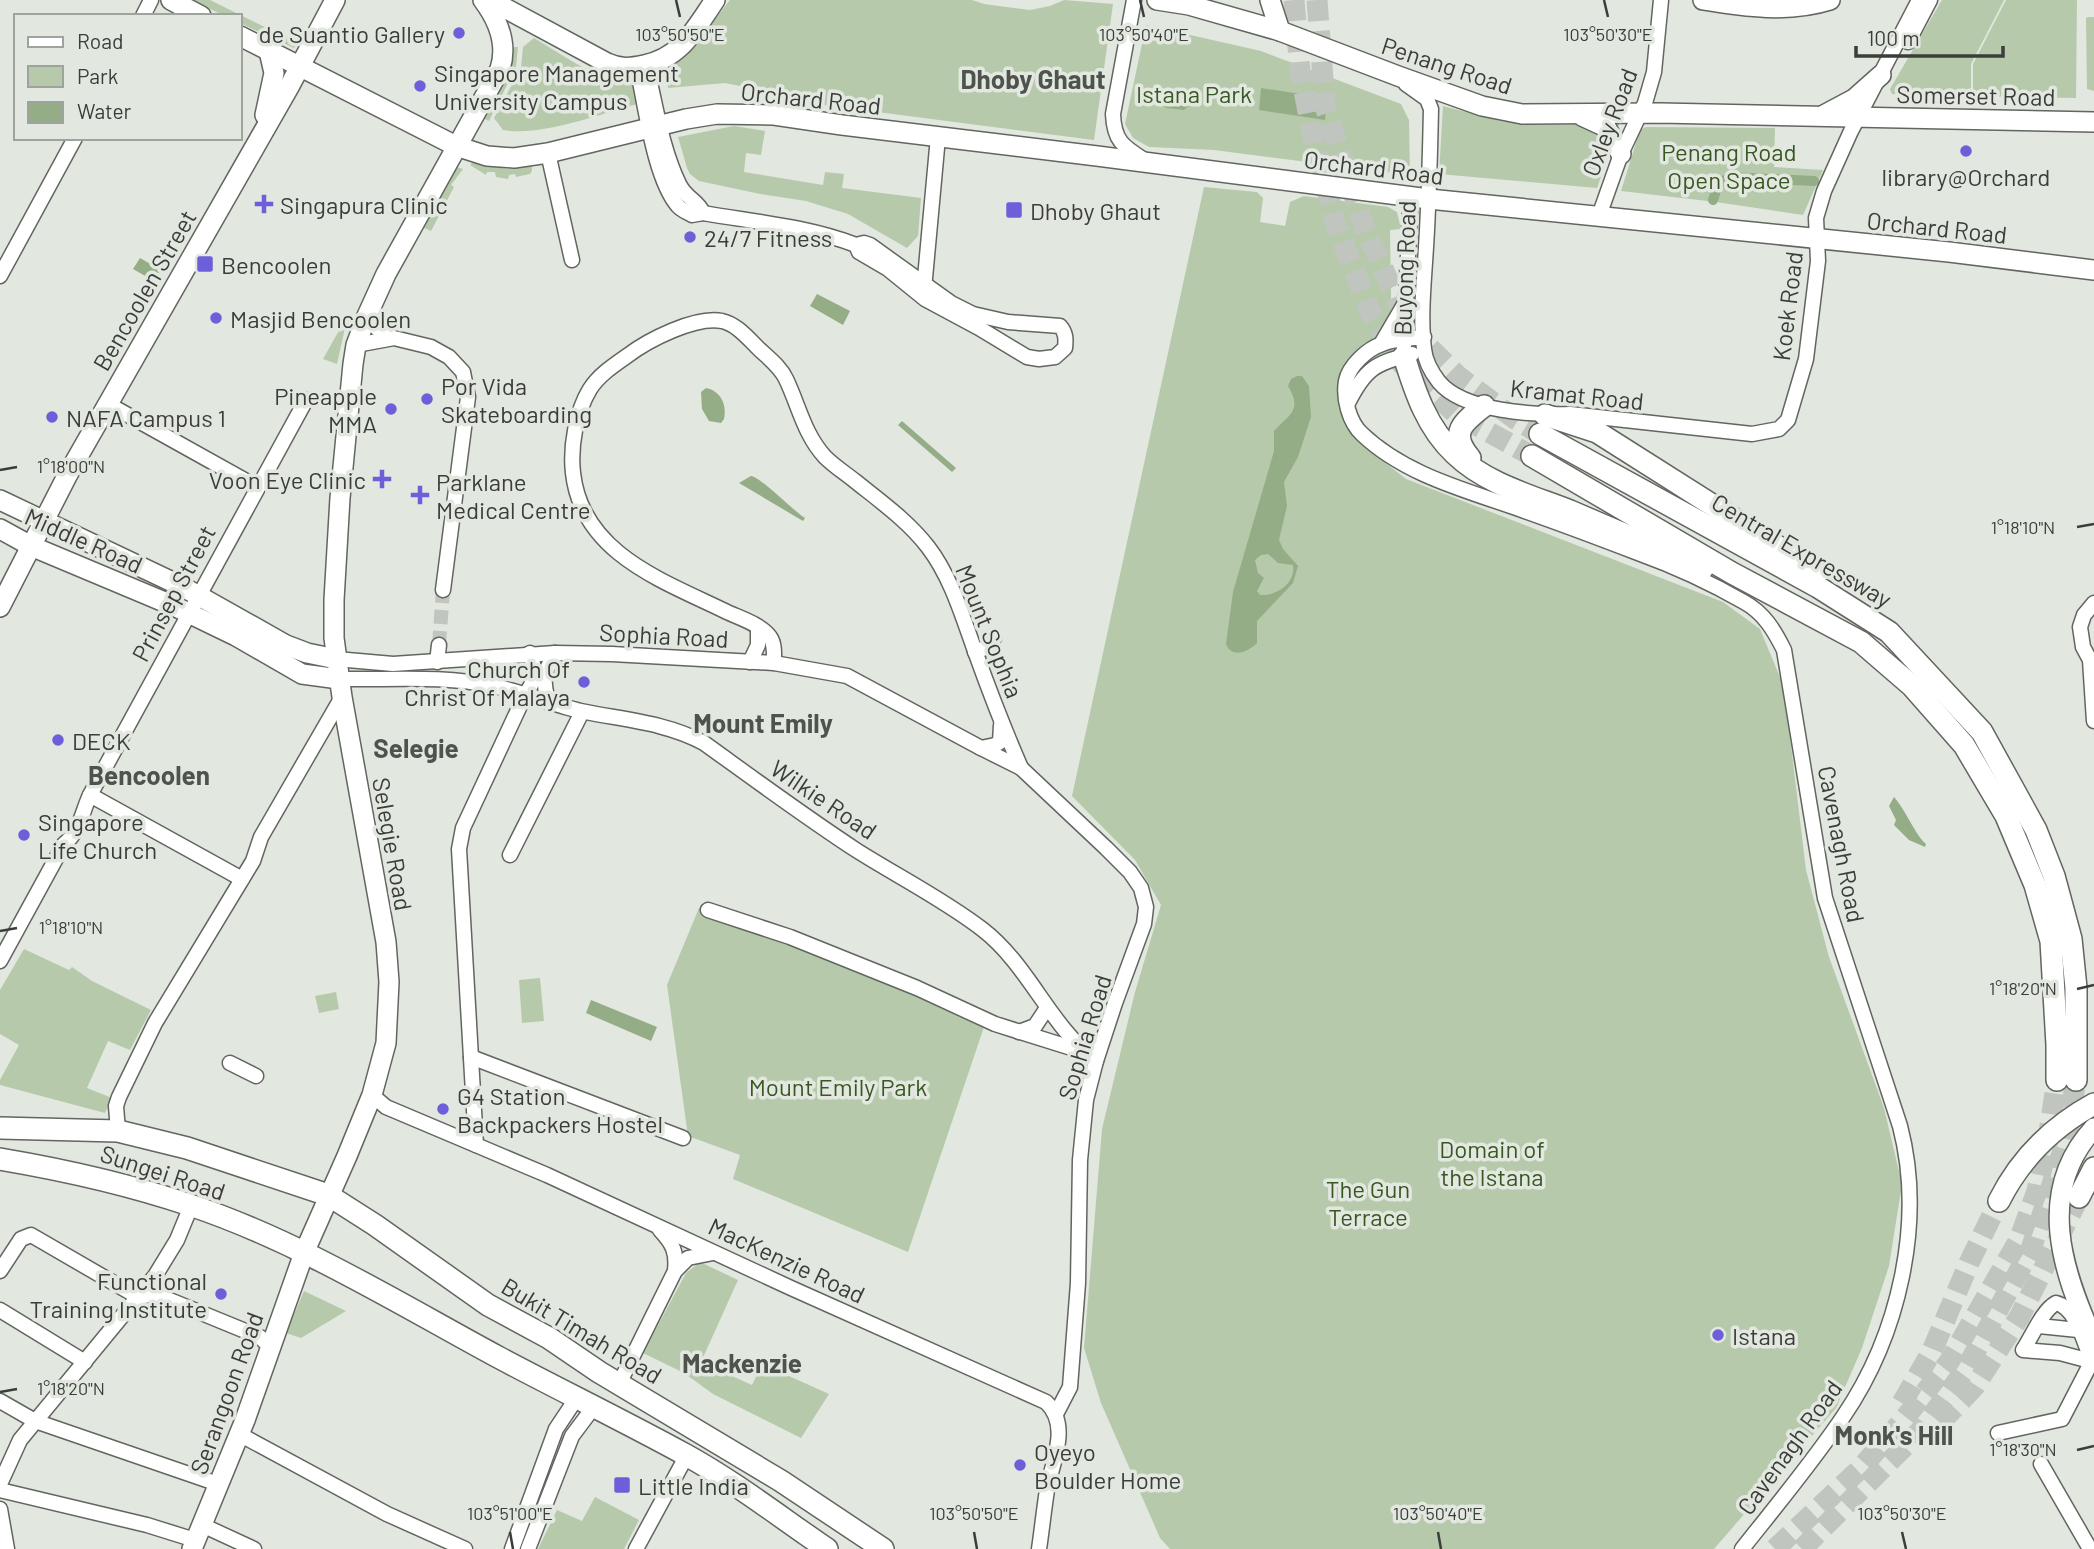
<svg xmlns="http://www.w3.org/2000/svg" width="2094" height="1549" viewBox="0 0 2094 1549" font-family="Barlow,sans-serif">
  <rect width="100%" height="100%" fill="#e2e7e0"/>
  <g fill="#b6caab">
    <path d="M191,0h19l87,43 -3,5 -54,-25v-7h-15z"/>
    <path d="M730,0h242l12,4 46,6 20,-4 14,-6 49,4 -19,136 -332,-43 -2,-7 -35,-7 -57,5 -2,-23 20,-10z"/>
    <path d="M1942,0h62l-33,64v30h-79l-2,-5z"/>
    <path d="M2006,0h71l-1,98 -103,-2v-32z"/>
    <path d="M2088,17h6v74l-7,-2 -1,-71z"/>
    <path d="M1146,25l115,26 140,53 8,16 1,55 -196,-25 -65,-3 -16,-9 -8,-14z"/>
    <path d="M534,38c31,18 62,43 99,43l4,23c-37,10 -97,33 -134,26l-9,-12 27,-50 2,-21z"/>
    <path d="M513,47h5l-2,20 -27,54 -9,-4 31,-59z"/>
    <path d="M1443,106l58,15 38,4 80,-1 -22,64 -158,-14z"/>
    <path d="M734,126l31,5 -4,24 -15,-2 -2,19 79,13 2,-13 19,2 -2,14 79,10 -3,38 -11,12 -59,-34 -42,-13 -46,-7 -61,-13 -9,-7 -3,-6 -9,-31z"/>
    <path d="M1646,127l129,1 -1,39 49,3 -20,45 -87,-13 -95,-11 19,-61z"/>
    <path d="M473,162l34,7 25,-3v5l-2,3 -14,3 -1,-3 -6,1 -1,4 -12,-2 -1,-5h-8l-1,3 -16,-10z"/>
    <path d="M456,167l7,2 -12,16 3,2 -23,44 -12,-5z"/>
    <path d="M1204,187l53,5 6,6 -3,24 25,4 5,-24 14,-6 84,11 9,5 4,17 -11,1 2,129 -29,14 -14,46 17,29 40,31 317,123 37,27 24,58 22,183 23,87 55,151 18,76 -13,82 -27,82 -26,60 -122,141h-544l-10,-11 -59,-135 -17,-55 18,-219 33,-137 26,-87 -26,-45 -63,-64z"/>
    <path d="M341,327l4,1 -8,36 -14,-5z"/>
    <path d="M699,908l78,26 209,87 -78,231 -175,-73 7,-24 -52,-19 -21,-151z"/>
    <path d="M24,949l45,21 3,-3 20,14 59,29 -21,40 -22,-9 -21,47 25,10 -7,15 -105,-28v-5l19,-35 -19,-11v-44z"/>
    <path d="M540,978l4,43 -22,2 -3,-43z"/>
    <path d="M336,992l3,17 -20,4 -4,-17z"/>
    <path d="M700,1262l38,18 -37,82 51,23 10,-21 67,30 -28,44 -88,-44 -29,-21 -41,-20 43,-80z"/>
    <path d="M304,1291l42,20 -45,27 -15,-5z"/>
    <path d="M595,1497l44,23 -15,29h-86l19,-39 25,11z"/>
  </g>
  <g fill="#94ad86" fill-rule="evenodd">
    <path d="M1261,88l66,10 -2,22 -66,-10z"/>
    <path d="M1174,93h11l8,4 -1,6 -8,7 -18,-2 -6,-7 5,-5z"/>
    <path d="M140,258l21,12 -7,11 -21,-12z"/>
    <path d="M817,294l33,17 -7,14 -33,-19z"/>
    <path d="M1297,376h5l7,10 2,31 -13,40 -14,25 3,24 -8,34 4,9 15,17 -5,17 -36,38v22c-9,9 -25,16 -31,1l7,-52 41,-141v-20c15,-17 29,-20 14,-45l3,-7zM1268,554l10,9 15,2c3,18 -16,31 -33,30l-3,-4 7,-13 -6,-5 -3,-13 6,-5z"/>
    <path d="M706,388c15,3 21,17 18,31l-3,4 -12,-2 -7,-12 -1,-17z"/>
    <path d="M902,421l54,47 -4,4 -54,-47z"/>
    <path d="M751,476c11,2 41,34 54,42l-2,3 -64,-38z"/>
    <path d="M1894,797c11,12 22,39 32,47l-1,3 -16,-7 -15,-15 2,-5 -7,-14z"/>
    <path d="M591,1000l66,27 -6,14 -65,-28z"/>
  </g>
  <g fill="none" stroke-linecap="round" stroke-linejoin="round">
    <path stroke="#94ad86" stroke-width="10" d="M1713,200l5,-16 12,-7 84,4"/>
    <path stroke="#c1c5bf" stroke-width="14" stroke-dasharray="14 7" stroke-linecap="butt" d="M439,645l4,-55"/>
    <g stroke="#c1c5bf" stroke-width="21" stroke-dasharray="21 10" stroke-linecap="butt">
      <path d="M1294,0l6,70 12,62 23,90 35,89 32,53 54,50 76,42"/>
      <path d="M1317,0l8,106 39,120 34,76 27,41 33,33 57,43 25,15"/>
      <path d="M1902,1403l30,-52 37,-88 30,-62"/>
      <path d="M1940,1423l35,-37 45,-70 59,-119"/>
      <path d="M1775,1549l85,-80 44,-50 45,-57 70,-122 18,-49 11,-52 9,-59"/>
      <path d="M1802,1549l120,-120 44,-60 65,-120 35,-108 10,-61"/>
    </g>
    <g stroke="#61665f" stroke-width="17">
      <g id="minor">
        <path d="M1134,0l-21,114c1,28 11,33 33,47"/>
        <path d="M143,16l8,-16"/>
        <path d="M1908,42l22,-42"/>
        <path d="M637,67c8,35 17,112 41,139 3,4 9,6 14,9l11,-2c51,9 103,13 153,32l3,7 29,17 37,30 54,29 48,29 12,2 16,-2 10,-9c1,-9 1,-15 -5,-22l-52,-4 -35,-8 -22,-11 -81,-58 -6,-2 -8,2"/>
        <path d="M649,78c8,35 14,73 30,106 7,15 19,16 24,29"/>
        <path d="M1406,84l21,15 4,10c-1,46 -2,92 -5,138 -2,34 -6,69 -2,102 1,11 8,24 15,33 25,30 96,33 131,32l182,20 27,-5 9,-9 18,-61 12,-98 -2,-43 8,-27 27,-60 68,-131"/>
        <path d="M548,153l24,107"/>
        <path d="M1398,195l10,7 2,7 -6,138"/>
        <path d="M1599,216l22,-62 24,-51 9,-31 7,-72"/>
        <path d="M0,276l75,-138"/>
        <path d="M924,289l14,-152"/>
        <path d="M366,318l21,20"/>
        <path d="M1424,337c-14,2 -30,2 -42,7 -15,5 -33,22 -36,37 -3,17 3,41 16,53 43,41 104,56 157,75 40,14 80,29 119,44 36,13 73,30 106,49 20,11 30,28 40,48l41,248 75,228c25,96 -1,209 -57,291 -31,46 -67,89 -101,132"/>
        <path d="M1381,344l24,-41"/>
        <path d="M356,345l38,-7 37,9 18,10 14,15 5,25 -25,193"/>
        <path d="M1348,403c17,-34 27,-40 64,-49"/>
        <path d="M108,404l149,83"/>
        <path d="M2094,603l-10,12 -4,12 3,20 7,13 4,61"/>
        <path d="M975,652l10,-4 9,-10"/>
        <path d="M336,659l57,5 162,-11 57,1 162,9 73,13 134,72 14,-3 5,-3 1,-17"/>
        <path d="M437,662l2,-17"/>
        <path d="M750,662l8,-17v-17"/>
        <path d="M774,663c0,-8 1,-19 -4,-26 -8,-12 -30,-19 -43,-25 -63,-31 -145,-58 -154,-139 -3,-26 3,-61 17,-84 9,-14 24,-24 37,-33 21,-16 68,-40 95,-35 14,3 25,16 35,26 10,10 23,19 29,32 13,27 18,55 39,78 9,9 20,16 30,24 25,20 53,40 73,66 23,30 34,68 47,104 14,39 29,78 46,117"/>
        <path d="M339,679c51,1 105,-4 154,7 32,6 61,20 93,26 40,8 81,11 118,31 50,36 100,73 152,107 41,26 87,49 126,79 47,36 67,96 114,132"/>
        <path d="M549,703c-7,-22 -6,-30 6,-50"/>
        <path d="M981,748l40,20 85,80 24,24 11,16 5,19 -2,17 -29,79 -19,58 -10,39 -6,60 -2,123 -8,104 -14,27"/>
        <path d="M90,795l152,84"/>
        <path d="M510,855l72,-143"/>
        <path d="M708,910l82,27 127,51 78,36 86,27"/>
        <path d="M0,961l64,-117c16,-12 18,-32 26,-49l216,-395"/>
        <path d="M1019,1032l16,-6 12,-18"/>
        <path d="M471,1057l212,81"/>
        <path d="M230,1063l26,13"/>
        <path d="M372,1095l14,12 161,68 244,113 255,114c25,23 6,60 1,88 -3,19 -5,39 -8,59"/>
        <path d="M118,1131l-2,-25 3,-9 36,-74 98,-162 8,-24 81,-140"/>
        <path d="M476,1145l-17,-296 4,-21 62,-133c11,-15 11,-24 5,-42"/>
        <path d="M660,1230c13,14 17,22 15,41"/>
        <path d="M0,1271l21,-32 10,-4 107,62"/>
        <path d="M138,1297l17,-3 105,43 6,6"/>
        <path d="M0,1310l85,52"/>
        <path d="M2039,1326l39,4"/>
        <path d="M2092,1361c-8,-17 -15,-53 -36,-58 -14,8 -23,32 -33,47l37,3 34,9"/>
        <path d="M619,1384l56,-113 13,-13 25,-5"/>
        <path d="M0,1401l35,20 183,63"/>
        <path d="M1998,1433l64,-14 30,-58"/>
        <path d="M239,1434l148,80 78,35"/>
        <path d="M2041,1464l49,85"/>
        <path d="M0,1484l20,-44 135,-164 22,-36 14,-34"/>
        <path d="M0,1490l147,35 48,15"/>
        <path d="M0,1509l7,40"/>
        <path d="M202,1525l52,24"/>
        <path d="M512,1549l44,-120 20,-30"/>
        <path d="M528,1549l44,-113 21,-28"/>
        <path d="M636,1549l51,-94"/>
      </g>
    </g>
    <g stroke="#61665f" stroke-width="22">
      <g id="major">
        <path d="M171,0l30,16"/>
        <path d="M490,0l117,63c13,6 23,5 37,2 37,-7 51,-36 71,-65"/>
        <path d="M1157,0l32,5 91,26 118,45 84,30 40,8 138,-1 434,9"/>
        <path d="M1270,0l10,31"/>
        <path d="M1703,0c42,7 86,13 127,0"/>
        <path d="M240,36l216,110 31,10 27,2 34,-5 138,-34 31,-5 57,1 68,10 255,31 332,43 520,53 145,18"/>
        <path d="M265,115l9,-42 -5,-22"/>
        <path d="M1824,115l30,-16 27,-24"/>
        <path d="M1582,116l24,11 15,27"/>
        <path d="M0,500l183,87 103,58 21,8 29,6"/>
        <path d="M0,529l31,17 143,60 62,30 66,38 37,5"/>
        <path d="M0,607l68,-133 221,-387 46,-87"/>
        <path d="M2094,1128c-59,64 -32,143 0,213"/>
        <path d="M192,1549l53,-129 59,-167 43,-97 25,-61 14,-52 3,-61 -3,-40 -44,-245 -8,-59v-38l6,-102 13,-134 3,-19 10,-27 20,-44 114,-205c8,-25 -2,-49 -17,-69"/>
      </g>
    </g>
    <g stroke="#61665f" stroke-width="24">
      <g id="highway">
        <path d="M1404,356c11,36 23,72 51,98 31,30 77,42 115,57 44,19 89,38 133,57"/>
        <path d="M1545,415l52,17 221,140"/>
        <path d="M1540,434l278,153 71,45 93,100 54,98 18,46 17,63 5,49v92"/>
        <path d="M1532,456l200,117 129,69 51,44 52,59 42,71 29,69 16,56 6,104v35"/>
        <path d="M1470,458c-21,-25 -8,-35 14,-52"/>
        <path d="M0,1128l118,3 69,17 141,47 47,30 113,80 61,33 50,34 182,109 102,68"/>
        <path d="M0,1159c65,11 128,25 190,46 108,36 208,98 308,152 62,33 126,64 188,98 49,27 94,62 141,94"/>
        <path d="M2079,1197l15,-29"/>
        <path d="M1999,1201c21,-42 53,-74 95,-97"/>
      </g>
    </g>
    <use href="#minor" stroke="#fff" stroke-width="14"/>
    <use href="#major" stroke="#fff" stroke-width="19"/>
    <use href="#highway" stroke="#fff" stroke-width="21"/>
  </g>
  <path fill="none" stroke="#3b3d3a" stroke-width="2.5" d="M676,0l4,17M1140,0l4,17M1604,0l4,17M0,470l17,-3M2077,527l17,-3M0,931l17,-3M2077,989l17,-4M0,1392l17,-3M2077,1450l17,-4M510,1532l3,17M974,1532l3,17M1438,1532l3,17M1902,1532l4,17"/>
  <g fill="#6d5fd9" stroke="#e2e7e0" stroke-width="2.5">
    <circle cx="459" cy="33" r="7"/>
    <circle cx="420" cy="86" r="7"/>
    <circle cx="1966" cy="151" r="7"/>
    <path d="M260.5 193.5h7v7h7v7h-7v7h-7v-7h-7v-7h7z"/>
    <rect x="1005" y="201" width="18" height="18" rx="3.5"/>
    <circle cx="690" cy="237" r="7"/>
    <rect x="196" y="255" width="18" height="18" rx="3.5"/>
    <circle cx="216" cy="318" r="7"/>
    <circle cx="427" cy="399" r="7"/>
    <circle cx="391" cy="409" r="7"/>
    <circle cx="52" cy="417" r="7"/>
    <path d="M378.5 468.5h7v7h7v7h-7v7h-7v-7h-7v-7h7z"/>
    <path d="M416.5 484.5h7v7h7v7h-7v7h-7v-7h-7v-7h7z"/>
    <circle cx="584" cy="682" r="7"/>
    <circle cx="58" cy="740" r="7"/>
    <circle cx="24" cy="835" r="7"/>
    <circle cx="443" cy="1109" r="7"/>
    <circle cx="221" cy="1294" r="7"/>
    <circle cx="1718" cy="1335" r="7"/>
    <circle cx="1020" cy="1465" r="7"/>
    <rect x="613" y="1476" width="18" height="18" rx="3.5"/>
  </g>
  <g text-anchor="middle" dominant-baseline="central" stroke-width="7" stroke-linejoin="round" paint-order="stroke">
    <g font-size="24" fill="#3b3d3a" stroke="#e2e7e0" text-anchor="start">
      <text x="445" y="33" text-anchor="end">de Suantio Gallery</text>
      <text x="434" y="72">Singapore Management<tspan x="434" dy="28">University Campus</tspan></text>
      <text x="1966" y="176" text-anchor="middle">library@Orchard</text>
      <text x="280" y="204">Singapura Clinic</text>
      <text x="1030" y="210">Dhoby Ghaut</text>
      <text x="704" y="237">24/7 Fitness</text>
      <text x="221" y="264">Bencoolen</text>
      <text x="230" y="318">Masjid Bencoolen</text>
      <text x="441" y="385">Por Vida<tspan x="441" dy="28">Skateboarding</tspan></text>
      <text x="377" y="395" text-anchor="end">Pineapple<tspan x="377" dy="28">MMA</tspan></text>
      <text x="66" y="417">NAFA Campus 1</text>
      <text x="366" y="479" text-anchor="end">Voon Eye Clinic</text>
      <text x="436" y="481">Parklane<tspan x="436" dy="28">Medical Centre</tspan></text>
      <text x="570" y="668" text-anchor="end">Church Of<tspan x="570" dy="28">Christ Of Malaya</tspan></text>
      <text x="72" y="740">DECK</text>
      <text x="38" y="821">Singapore<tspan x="38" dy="28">Life Church</tspan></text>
      <text x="457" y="1095">G4 Station<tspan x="457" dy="28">Backpackers Hostel</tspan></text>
      <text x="207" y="1280" text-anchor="end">Functional<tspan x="207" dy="28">Training Institute</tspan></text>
      <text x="1732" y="1335">Istana</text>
      <text x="1034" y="1451">Oyeyo<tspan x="1034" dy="28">Boulder Home</tspan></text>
      <text x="638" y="1485">Little India</text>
    </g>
    <g font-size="24" fill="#3b3d3a" stroke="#e2e7e0">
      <text transform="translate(1447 65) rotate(18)">Penang Road</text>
      <text transform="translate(1976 95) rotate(1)">Somerset Road</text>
      <text transform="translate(811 98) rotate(6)">Orchard Road</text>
      <text transform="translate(1609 122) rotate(-69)">Oxley Road</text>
      <text transform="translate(1374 167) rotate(7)">Orchard Road</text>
      <text transform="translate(1937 227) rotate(6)">Orchard Road</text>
      <text transform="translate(1404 268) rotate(-88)">Buyong Road</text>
      <text transform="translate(144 290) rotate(-60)">Bencoolen Street</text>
      <text transform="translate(1787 306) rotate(-83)">Koek Road</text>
      <text transform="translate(1577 394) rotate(6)">Kramat Road</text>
      <text transform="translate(84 540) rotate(24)">Middle Road</text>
      <text transform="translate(1802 550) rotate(30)">Central Expressway</text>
      <text transform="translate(173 593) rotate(-62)">Prinsep Street</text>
      <text transform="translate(990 631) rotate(68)">Mount Sophia</text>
      <text transform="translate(664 635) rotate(3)">Sophia Road</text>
      <text transform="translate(824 799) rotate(34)">Wilkie Road</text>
      <text transform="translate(393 844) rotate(80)">Selegie Road</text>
      <text transform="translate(1842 844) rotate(79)">Cavenagh Road</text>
      <text transform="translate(1084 1037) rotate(-73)">Sophia Road</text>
      <text transform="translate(163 1172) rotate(18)">Sungei Road</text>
      <text transform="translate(787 1260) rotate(25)">MacKenzie Road</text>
      <text transform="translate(582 1330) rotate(31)">Bukit Timah Road</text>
      <text transform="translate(226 1393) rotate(-70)">Serangoon Road</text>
      <text transform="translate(1789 1447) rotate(-54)">Cavenagh Road</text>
    </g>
    <g font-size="24" fill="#375820" stroke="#e2e7e0">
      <text x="1194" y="93">Istana Park</text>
      <text x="1729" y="151">Penang Road<tspan x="1729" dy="28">Open Space</tspan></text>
      <text x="838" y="1086">Mount Emily Park</text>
      <text x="1492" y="1148">Domain of<tspan x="1492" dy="28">the Istana</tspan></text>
      <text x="1368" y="1188">The Gun<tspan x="1368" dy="28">Terrace</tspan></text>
    </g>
    <g font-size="26" font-weight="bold" fill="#4f534d" stroke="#e2e7e0">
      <text x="1033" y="78">Dhoby Ghaut</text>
      <text x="763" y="722">Mount Emily</text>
      <text x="416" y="747">Selegie</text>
      <text x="149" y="774">Bencoolen</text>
      <text x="742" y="1362">Mackenzie</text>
      <text x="1894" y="1434">Monk's Hill</text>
    </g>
  </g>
  <g font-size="18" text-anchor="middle" fill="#3b3d3a" stroke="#e2e7e0" stroke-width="7" stroke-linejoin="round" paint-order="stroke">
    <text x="680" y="41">103°50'50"E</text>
    <text x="1144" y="41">103°50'40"E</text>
    <text x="1608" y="41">103°50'30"E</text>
    <text x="71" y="473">1°18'00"N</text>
    <text x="2023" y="534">1°18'10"N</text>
    <text x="71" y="934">1°18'10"N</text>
    <text x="2023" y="995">1°18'20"N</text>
    <text x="71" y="1395">1°18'20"N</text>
    <text x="2023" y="1456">1°18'30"N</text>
    <text x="510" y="1520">103°51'00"E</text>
    <text x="974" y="1520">103°50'50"E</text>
    <text x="1438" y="1520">103°50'40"E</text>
    <text x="1902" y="1520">103°50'30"E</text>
  </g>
  <rect x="14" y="14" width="228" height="126" fill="#e2e7e0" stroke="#9fa39e" stroke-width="2"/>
  <rect x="28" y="37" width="35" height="10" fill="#ffffff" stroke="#9fa39e" stroke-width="2"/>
  <text x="77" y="49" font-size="21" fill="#3b3d3a">Road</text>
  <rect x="28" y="66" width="35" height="21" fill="#b6caab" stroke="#9fa39e" stroke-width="2"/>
  <text x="77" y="84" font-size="21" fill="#3b3d3a">Park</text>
  <rect x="28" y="102" width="35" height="21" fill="#94ad86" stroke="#9fa39e" stroke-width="2"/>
  <text x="77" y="119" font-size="21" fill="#3b3d3a">Water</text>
  <path d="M1856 46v10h147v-10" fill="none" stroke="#3b3d3a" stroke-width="3.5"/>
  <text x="1867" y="46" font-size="21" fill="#3b3d3a" stroke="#e2e7e0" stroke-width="5" paint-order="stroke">100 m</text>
</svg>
